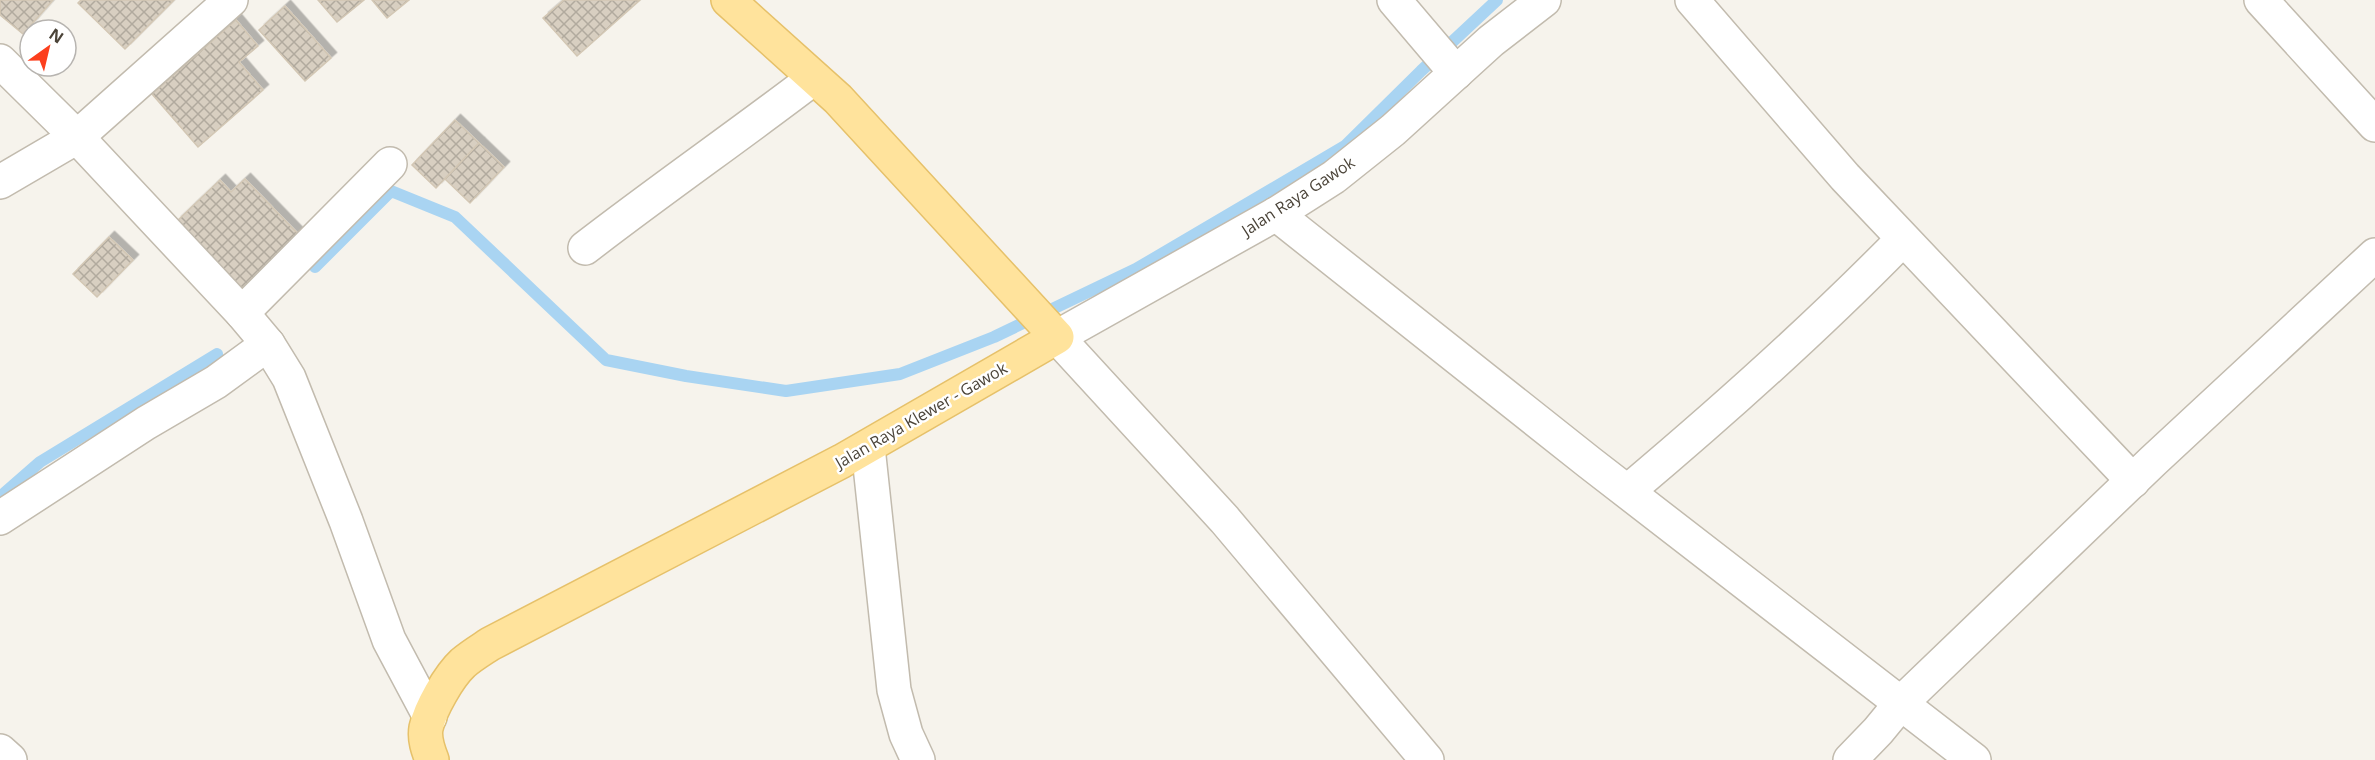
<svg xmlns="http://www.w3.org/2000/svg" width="2375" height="760" viewBox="0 0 2375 760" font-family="'Open Sans',sans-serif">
  <defs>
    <pattern id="building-cross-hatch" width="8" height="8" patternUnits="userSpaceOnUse" patternTransform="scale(1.5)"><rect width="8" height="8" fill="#d8cfc1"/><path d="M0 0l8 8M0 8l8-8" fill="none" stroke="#b1aa9e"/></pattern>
    <filter id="shadow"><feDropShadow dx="5.5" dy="-5.5" stdDeviation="0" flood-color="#0004"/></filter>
  </defs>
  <rect width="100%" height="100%" fill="#f6f3ec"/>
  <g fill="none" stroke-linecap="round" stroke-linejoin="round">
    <g stroke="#a9d4f2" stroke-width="12">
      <path d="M315,267l76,-76 64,26 151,143 80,16 100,15 114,-17 94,-37 142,-68 209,-123 76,-75 76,-71"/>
      <path d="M0,497l40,-35 177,-108"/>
    </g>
  </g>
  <g fill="url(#building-cross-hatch)" stroke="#d3c7b4" stroke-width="1.5" filter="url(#shadow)">
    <path d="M0,0h53l-30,34 -23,-19z"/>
    <path d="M81,0h93l-49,49 -47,-46z"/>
    <path d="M318,0h46l-27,22z"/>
    <path d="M372,0h37l-22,18z"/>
    <path d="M564,0h76l-63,56 -34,-38z"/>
    <path d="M285,6l46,52 -26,23 -46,-51z"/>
    <path d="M236,20l22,26 -19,16 24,28 -65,57 -46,-53z"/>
    <path d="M455,120l24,23 -43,45 -24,-23z"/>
    <path d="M479,143l25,24 -34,36 -25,-24z"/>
    <path d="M245,179l58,60 -58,55 -69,-72 44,-42 11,12z"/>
    <path d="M109,237l24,23 -36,37 -24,-23z"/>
  </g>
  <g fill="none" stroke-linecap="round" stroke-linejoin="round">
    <g stroke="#c2bbae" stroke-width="36">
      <g id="minor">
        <path d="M1394,0l62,73"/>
        <path d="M1692,0l153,177 288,304"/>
        <path d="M2261,0l114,125"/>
        <path d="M0,61l77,76 165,176 26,31 21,34 57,143 43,119 41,77"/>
        <path d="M0,182l77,-45 154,-137"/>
        <path d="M1276,214l314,249 384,297"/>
        <path d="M585,248c75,-58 153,-112 229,-170"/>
        <path d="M242,313l148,-149"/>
        <path d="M868,447l26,243 12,44 12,26"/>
        <path d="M1628,491c95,-80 188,-163 275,-252"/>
        <path d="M0,518l146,-95 70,-41 52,-38"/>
        <path d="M0,751l10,9"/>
        <path d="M1427,760l-202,-240 -168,-183 219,-123 58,-37 59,-47 98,-89 53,-41"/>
        <path d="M1850,760l28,-29 23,-28 252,-242 222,-206"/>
      </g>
    </g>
    <g stroke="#e6c16a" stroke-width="36">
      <path id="major" d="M432,760c-4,-10 -8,-21 -6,-32 4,-19 23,-52 37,-65 8,-7 18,-13 27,-19l352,-183 215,-124 -219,-238 -110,-99"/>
    </g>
    <use href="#minor" stroke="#fff" stroke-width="33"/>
    <use href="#major" stroke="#ffe39c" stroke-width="33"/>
  </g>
  <g text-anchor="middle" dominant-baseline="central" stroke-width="5" stroke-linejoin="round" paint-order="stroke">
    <g font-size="16" fill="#4b4439" stroke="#fff">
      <text transform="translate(1298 196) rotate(-33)">Jalan Raya Gawok</text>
      <text transform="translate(921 415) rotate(-30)">Jalan Raya Klewer - Gawok</text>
    </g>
  </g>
  <g transform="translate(48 48) rotate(34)"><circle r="28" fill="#ffffff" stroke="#b7b4b0" stroke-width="1.5"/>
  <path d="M0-4.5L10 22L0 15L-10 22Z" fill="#fc3f1d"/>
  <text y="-9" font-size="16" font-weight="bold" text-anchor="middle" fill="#4b4439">N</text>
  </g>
</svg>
